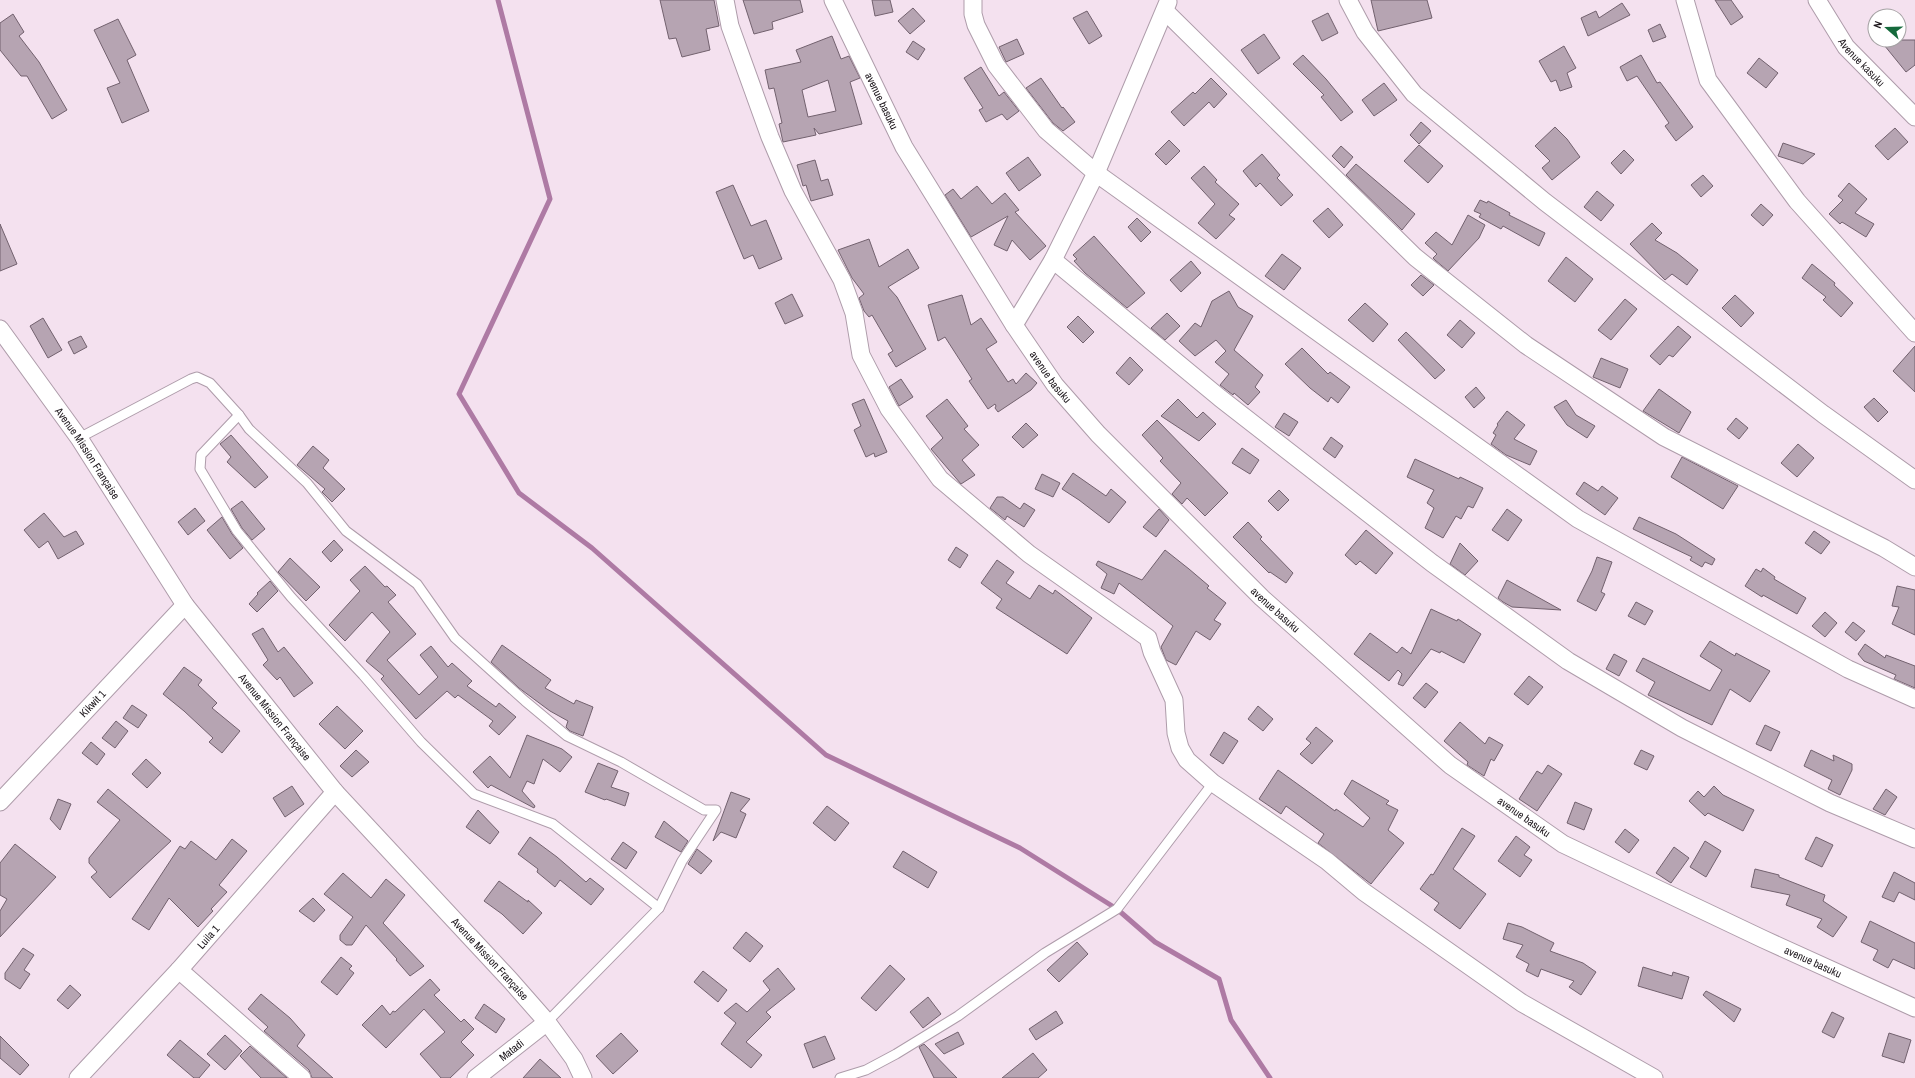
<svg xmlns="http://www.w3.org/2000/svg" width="1915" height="1078" viewBox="0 0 1915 1078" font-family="'Archivo Narrow',sans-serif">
  <rect width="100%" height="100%" fill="#f4e1ef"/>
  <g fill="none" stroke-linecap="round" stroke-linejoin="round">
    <path stroke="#ae7aa4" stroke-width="5" d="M498,0l52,199 -91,195 60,99 73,55 234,207 194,93 97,61 38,33 64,37 12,41 39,58"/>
  </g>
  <g fill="#b6a4b2" stroke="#72616e" fill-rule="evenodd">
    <path d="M660,0h54l5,26 -13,3 4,21 -28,7 -6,-19 -7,1z"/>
    <path d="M743,0h57l3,12 -31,10 1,7 -19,5z"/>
    <path d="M872,0h18l3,12 -18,4z"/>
    <path d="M1371,0h56l5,18 -54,13z"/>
    <path d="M1715,0h16l12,17 -12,8z"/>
    <path d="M1622,3l8,12 -42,21 -7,-18 15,-7 3,7z"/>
    <path d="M913,8l12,13 -15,13 -12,-13z"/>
    <path d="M1087,11l15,25 -13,8 -16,-26z"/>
    <path d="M1328,13l10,20 -16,8 -10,-20z"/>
    <path d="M13,14l11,18 -5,4 20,26 28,48 -15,9 -25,-43h-6l-21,-26v-27z"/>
    <path d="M118,19l18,36 -9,5 22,51 -27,12 -15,-35 13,-5 -26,-53z"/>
    <path d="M1660,24l6,13 -13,5 -5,-12z"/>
    <path d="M1264,34l16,24 -22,16 -17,-24z"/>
    <path d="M832,36l9,23 8,-3 11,22 -10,4 12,42 -43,10 -5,-6 2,7 -33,7 -4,-18 3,-1 -8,-35 -5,1 -4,-19 36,-8 -5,-12zM828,80l8,31 -28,6 -6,-27z"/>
    <path d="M1017,39l7,15 -18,8 -7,-15z"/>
    <path d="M1880,40h35v25l-9,7z"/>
    <path d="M913,41l12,8 -7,11 -12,-8z"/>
    <path d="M1564,46l12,22 -9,5 5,14 -12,4 -4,-11 -5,2 -12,-21z"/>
    <path d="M1303,55l23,24 27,33 -12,9 -20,-24 3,-2 -31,-31z"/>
    <path d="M1641,55l16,28 3,-1 33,45 -17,14 -11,-15 4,-3 -32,-47 -10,5 -7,-14z"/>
    <path d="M1759,58l19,15 -12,15 -19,-15z"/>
    <path d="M981,67l18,29 5,-4 15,19 -12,9 -5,-6 -16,8 -7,-12 4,-2 -19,-30z"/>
    <path d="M1041,78l21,30 1,-1 12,15 -12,9 -10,-8 -27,-35z"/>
    <path d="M1211,78l16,16 -13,14 -5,-6 -25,24 -13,-14 22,-20 2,2z"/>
    <path d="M1384,83l13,17 -23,16 -12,-16z"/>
    <path d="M1421,122l10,9 -12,13 -9,-9z"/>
    <path d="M1555,127l12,12 13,18 -28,23 -10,-12 8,-7 -15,-15z"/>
    <path d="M1895,128l13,14 -20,18 -13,-14z"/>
    <path d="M1169,140l11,11 -14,14 -11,-11z"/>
    <path d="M1783,143l32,11 -12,10 -25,-8z"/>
    <path d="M1419,145l24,21 -15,17 -24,-22z"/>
    <path d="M1341,146l12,11 -9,11 -12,-12z"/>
    <path d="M1624,150l10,10 -13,14 -10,-11z"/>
    <path d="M1262,154l18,21 -3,3 16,17 -12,11 -21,-23 -4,4 -13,-16z"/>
    <path d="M1028,157l13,18 -22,16 -13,-18z"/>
    <path d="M815,160l6,21 7,-2 5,16 -22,6 -5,-16 -3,1 -6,-21z"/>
    <path d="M1356,164l59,50 -13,16 -56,-55z"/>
    <path d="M1204,166l13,14 -2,2 24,22 -10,11 6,4 -19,20 -18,-16 17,-19 -24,-26z"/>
    <path d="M1703,175l10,11 -12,11 -10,-12z"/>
    <path d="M1849,183l18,16 -12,14 19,11 -8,13 -24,-15 -2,2 -11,-10 14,-14 -5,-4z"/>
    <path d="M733,185l18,41 15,-6 16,39 -23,10 -6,-14 -9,4 -28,-67z"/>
    <path d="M977,186l15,18 13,-11 14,17 -4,2 31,34 -16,14 -18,-20 -5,11 -13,-6 14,-29 -37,21 -26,-42 8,-6 8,10z"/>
    <path d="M1597,191l17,14 -13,16 -17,-14z"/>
    <path d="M1480,200l7,3 1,-2 22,12 -1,2 36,18 -6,13 -36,-20 -2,3 -22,-12 2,-3 -7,-3z"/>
    <path d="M1761,204l12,11 -10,11 -12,-11z"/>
    <path d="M1328,208l15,17 -14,13 -16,-17z"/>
    <path d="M1468,215l17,10 -6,13 -31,33 -13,-11 -2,-2 4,-4 -12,-11 11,-11 16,13z"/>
    <path d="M1137,218l14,14 -10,10 -13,-15z"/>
    <path d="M1652,223l10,10 -7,7 22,13 21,17 -11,15 -15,-11 -7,6 -35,-36z"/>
    <path d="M0,224l17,40 -17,7z"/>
    <path d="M1094,236l51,57 -18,15 -42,-35 -11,-12 3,-2 -4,-4z"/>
    <path d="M869,239l10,28 29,-18 11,19 -31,19 9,10 29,52 -30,18 -8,-13 5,-3 -21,-36 -3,2 -5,-6 -5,-13 5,-4 -12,-16 -14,-28z"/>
    <path d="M1282,254l19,14 -17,22 -19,-14z"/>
    <path d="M1566,257l27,22 -18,23 -27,-21z"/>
    <path d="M1191,261l10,12 -20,19 -11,-12z"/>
    <path d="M1812,264l23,19 -1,2 19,18 -12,14 -18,-17 3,-3 -24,-19z"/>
    <path d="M1421,275l13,10 -11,11 -12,-11z"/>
    <path d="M1229,291l9,16 15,9 -19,34 29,25 -8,12 5,5 -12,13 -14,-12 -1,2 -13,-10 9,-11 -14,-12 11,-11 -10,-11 -21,16 -16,-15 16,-18 6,4 11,-26z"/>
    <path d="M792,294l11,22 -18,8 -10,-21z"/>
    <path d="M962,295l9,30 10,-7 16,24 -11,7 22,33 5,-3 3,5 10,-11 11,10 -6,7 -33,22 -3,-4 1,-2 -1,-2 -7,5 -19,-28 3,-2 -27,-42 -7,4 -10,-36z"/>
    <path d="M1735,295l19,18 -13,14 -19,-19z"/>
    <path d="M1625,299l12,10 -26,31 -13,-10z"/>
    <path d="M1365,303l23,21 -15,18 -25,-22z"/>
    <path d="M1167,313l13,13 -15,14 -14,-12z"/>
    <path d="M1078,316l16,16 -11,11 -16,-16z"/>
    <path d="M43,318l19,32 -14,8 -18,-32z"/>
    <path d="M1460,320l15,13 -13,15 -15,-13z"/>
    <path d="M1678,326l13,11 -18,20 -4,-2 -9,10 -10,-9z"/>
    <path d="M1406,332l39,38 -10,9 -37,-39z"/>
    <path d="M81,336l6,11 -13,7 -6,-12z"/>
    <path d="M1915,346v46l-22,-21z"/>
    <path d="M1302,348l26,26 2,-2 20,15 -12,16 -7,-6 -3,5 -18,-14 -25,-24z"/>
    <path d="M1130,357l13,13 -14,15 -13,-12z"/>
    <path d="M1601,358l27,11 -8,19 -27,-11z"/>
    <path d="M901,379l12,18 -14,9 -10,-19z"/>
    <path d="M1476,387l9,11 -11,10 -9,-11z"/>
    <path d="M1659,389l32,23 -12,21 -36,-22z"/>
    <path d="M1874,398l14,14 -10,10 -14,-15z"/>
    <path d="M864,399l23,53 -12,5 -1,-4 -8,4 -12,-27 7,-4 -9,-22z"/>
    <path d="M947,399l21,27 -4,3 15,16 -17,15 13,15 -14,9 -30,-35 12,-11 -17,-22z"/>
    <path d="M1178,399l19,19 6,-6 13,12 -17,17 -38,-25z"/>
    <path d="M1566,400l10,15 19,11 -8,12 -20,-13 -13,-18z"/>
    <path d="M1507,411l18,14 -11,14 23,12 -7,14 -24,-10 -15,-11 5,-9 -3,-2 5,-8 -1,-1z"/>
    <path d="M1284,413l14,9 -9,14 -14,-9z"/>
    <path d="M1736,418l12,10 -9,11 -12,-10z"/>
    <path d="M1157,420l71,73 -23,23 -18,-18 -5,6 -10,-10 9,-11 -21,-22 3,-3 -21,-23z"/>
    <path d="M1026,423l12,12 -15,13 -11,-11z"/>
    <path d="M231,435l37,42 -13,11 -28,-26 4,-5 -11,-13z"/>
    <path d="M1331,437l12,9 -8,12 -12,-9z"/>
    <path d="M1798,444l16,14 -17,19 -16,-14z"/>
    <path d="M313,446l16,14 -6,8 22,21 -13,13 -10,-10 3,-3 -28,-24z"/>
    <path d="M1242,448l17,12 -9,14 -18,-11z"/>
    <path d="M1682,457l56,29 -15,23 -52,-32z"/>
    <path d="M1415,459l44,20 1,-2 23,11 -10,20 -5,-2 -7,13 -5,-3 -13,22 -18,-10 9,-20 -7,-5 7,-13 -27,-13z"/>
    <path d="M1073,473l33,23 5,-7 15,13 -17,21 -30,-23 -17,-11z"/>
    <path d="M1042,474l18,9 -7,14 -18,-8z"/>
    <path d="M1584,482l14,9 4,-5 16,12 -13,17 -29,-21z"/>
    <path d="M1279,490l10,10 -11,11 -10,-10z"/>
    <path d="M997,497h6l17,12 4,-6 11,7 -11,17 -17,-11 -2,4 -15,-12z"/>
    <path d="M242,501l23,28 -13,11 -10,-12 -11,-19z"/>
    <path d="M195,508l10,13 -17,14 -10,-13z"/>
    <path d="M1159,509l10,11 -13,17 -13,-10z"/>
    <path d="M1507,509l15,11 -14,21 -16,-11z"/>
    <path d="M44,513l20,24 12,-6 8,13 -26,15 -10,-18 -9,7 -15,-18z"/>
    <path d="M222,517l10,17 11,14 -13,11 -23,-29z"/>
    <path d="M1639,517l37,17 39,25 -3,6 -7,-3 -3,5 -12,-7 2,-3 -59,-28z"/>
    <path d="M1248,522l14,15 -2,2 33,34 -7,10 -16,-11 -1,1 -36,-36z"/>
    <path d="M1366,530l27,23 -17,21 -16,-13 -4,4 -11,-10z"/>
    <path d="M1814,531l16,11 -9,12 -16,-11z"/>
    <path d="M334,540l9,10 -12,12 -9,-10z"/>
    <path d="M1460,543l18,18 -13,14 -15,-11z"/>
    <path d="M956,547l12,8 -8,13 -12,-8z"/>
    <path d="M1165,550l24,19 20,17 -2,2 19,15 -12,17 7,4 -11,16 -14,-9 -20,34 -10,-5 -5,-13 12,-21 -54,-43 -5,11 -13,-6 6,-14 -11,-9 2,-4 44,19z"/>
    <path d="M1597,557l15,5 -11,30 4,2 -9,17 -19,-10 15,-30z"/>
    <path d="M290,558l30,29 -14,14 -28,-29z"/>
    <path d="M997,560l17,12 -8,11 24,16 9,-14 14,9 2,-4 37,28 -25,36 -71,-46 6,-9 -21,-16z"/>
    <path d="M365,566l20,21 2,-1 9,9 -8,7 28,32 -29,26 32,35 19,-18 -18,-22 11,-9 17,21 4,-4 20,18 -5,5 29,21 3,-4 17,14 -17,18 -10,-9 4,-5 -35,-26 -3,3 -8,-7 -31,28 -35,-40 3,-3 -18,-15 24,-29 -18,-20 -27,29 -16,-16 31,-34 -10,-11z"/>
    <path d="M1763,568l12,9 -1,2 32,19 -9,16 -34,-19 -1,2 -17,-11 11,-17 5,3z"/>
    <path d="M1507,580l54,30 -49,-3 -9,-5 -5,-4z"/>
    <path d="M270,581l8,10 -21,21 -8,-8 9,-10 -1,-1z"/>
    <path d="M1897,586l18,4v45l-23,-11 7,-17 -7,-1z"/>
    <path d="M1636,602l17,9 -8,14 -17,-9z"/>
    <path d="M1431,609l26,12 1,-2 23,15 -17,29 -23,-12 -1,2 -9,-4 -28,37 -5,-2 4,-10 -4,-4 -9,11 -35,-27 16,-21 27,20 5,-6 9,7z"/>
    <path d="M1825,612l12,11 -12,14 -13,-11z"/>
    <path d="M1853,622l12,9 -9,10 -11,-9z"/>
    <path d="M263,628l15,24 6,-5 29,36 -19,14 -14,-20 -3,3 -14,-15 5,-5 -16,-26z"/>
    <path d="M1710,641l25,15 1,-3 34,18 -20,31 -20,-13 -18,36 -64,-30 7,-13 -19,-11 7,-13 67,33 12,-21 -22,-14z"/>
    <path d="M1865,644l20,14 1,-3 29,11v22l-21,-9 2,-4 -32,-14 -6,-7z"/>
    <path d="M502,645l49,35 -6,8 29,16 2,-4 17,7 -10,29 -13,-5 -4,-4 2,-6 -18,-10 -31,-23 -28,-26z"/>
    <path d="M1614,654l13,7 -8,15 -13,-7z"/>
    <path d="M184,667l18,13 -4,5 19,18 -5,5 28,23 -18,22 -13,-11 4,-4 -29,-27 -21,-17z"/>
    <path d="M1529,676l14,11 -15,18 -14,-11z"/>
    <path d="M1426,683l12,9 -13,16 -12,-10z"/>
    <path d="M132,705l15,10 -9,13 -15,-10z"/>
    <path d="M337,706l26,25 -18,18 -26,-25z"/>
    <path d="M1258,706l15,13 -10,12 -15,-12z"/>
    <path d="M116,721l12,10 -13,17 -13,-10z"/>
    <path d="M1460,722l25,22 4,-7 14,8 -9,16 -3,-2 -7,17 -17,-11 1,-3 -24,-21z"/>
    <path d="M1765,725l15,7 -9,19 -15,-7z"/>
    <path d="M1316,727l17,14 -21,23 -12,-10 11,-11 -5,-4z"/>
    <path d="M1224,732l14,9 -15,23 -13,-9z"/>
    <path d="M527,735l35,14 10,8 -12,15 -17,-13 -9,25 -7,-3 -5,10 13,15 -1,2 -43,-23 -3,3 -15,-16 17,-16 20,22z"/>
    <path d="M91,742l14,12 -8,11 -15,-12z"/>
    <path d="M356,750l13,12 -17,15 -12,-11z"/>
    <path d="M1641,750l13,6 -7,14 -13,-6z"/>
    <path d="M1811,750l23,11 -1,-6 19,9v6l-12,25 -12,-6 4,-9 -28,-14z"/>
    <path d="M146,759l15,14 -14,15 -15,-14z"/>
    <path d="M598,763l20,8 -7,16 18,6 -4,13 -19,-7 -1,1 -20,-8z"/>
    <path d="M1548,765l14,9 -25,37 -18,-12 18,-28 5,3z"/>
    <path d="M1278,770l57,41 1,-2 27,18 7,-9 -26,-24 8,-14 37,21 -3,3 12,6 -10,20 16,13 -33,41 -53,-41 6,-9 -38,-28 -5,8 -22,-15z"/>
    <path d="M292,786l12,18 -19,13 -12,-19z"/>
    <path d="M1714,786l9,9 31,15 -11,21 -35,-18 -3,3 -16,-15 9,-10 6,6z"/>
    <path d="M108,789l63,52 -61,57 -19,-21 6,-5 -8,-9v-5l31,-38 -23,-18z"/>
    <path d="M1886,789l11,8 -12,18 -12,-6z"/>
    <path d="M731,792l19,7 -10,12 6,3 -10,24 -15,-6 -8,9z"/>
    <path d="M58,799l13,5 -11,26 -10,-11z"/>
    <path d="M1575,802l17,7 -8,21 -17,-7z"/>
    <path d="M827,806l22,17 -14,18 -22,-18z"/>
    <path d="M478,810l21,22 -9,12 -24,-17z"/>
    <path d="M664,821l24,20 -7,11 -26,-15z"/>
    <path d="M1462,828l13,8 -22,33 33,25 -26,35 -26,-19 5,-7 -19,-14 11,-15 2,1z"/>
    <path d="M1625,829l14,11 -10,13 -14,-11z"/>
    <path d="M1516,836l14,11 -6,8 8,5 -12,17 -22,-16z"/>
    <path d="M530,837l27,20 29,25 4,-4 14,11 -13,16 -31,-25 -5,7 -18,-15 1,-3 -20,-15z"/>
    <path d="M1816,837l17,8 -11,22 -17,-8z"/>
    <path d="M232,839l15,12 -28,34 8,7 -16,17 2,2 -15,16 -29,-29 -20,32 -17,-11 48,-73 5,3 6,-8 25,19z"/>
    <path d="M1705,841l16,10 -15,26 -16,-10z"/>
    <path d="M623,842l14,10 -11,17 -15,-10z"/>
    <path d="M15,844l41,33 -56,60v-26l7,-12 -7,-4v-32z"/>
    <path d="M1674,847l15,11 -18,25 -15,-10z"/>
    <path d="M697,849l15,12 -11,13 -13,-10z"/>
    <path d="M903,851l34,21 -9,16 -35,-21z"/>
    <path d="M1755,869l24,6v2l46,18 -2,6 24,16 -14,20 -16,-10 5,-8 -36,-14 4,-10 -39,-8z"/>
    <path d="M1894,872l21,11v17l-16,-8 -5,10 -12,-5z"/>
    <path d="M343,873l28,25 15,-19 19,16 -22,28 41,43 -14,10 -14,-16 1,-1 -31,-34 -14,20h-6l-6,-5v-5l13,-18 -29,-23z"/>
    <path d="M499,881l29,21v-2l14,13 -19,21 -21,-20 -18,-13z"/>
    <path d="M313,898l12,12 -11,12 -15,-11z"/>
    <path d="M1870,921l45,22v26l-22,-10 -5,9 -15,-8 5,-10 -17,-8z"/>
    <path d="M1508,923l14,4 32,16 -4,8 33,12 13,9 -15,23 -12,-8 5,-6 -33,-12 -3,8 -12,-6 3,-7 -13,-7 7,-12 -20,-6z"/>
    <path d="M746,932l17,14 -13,16 -17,-14z"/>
    <path d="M1077,942l11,12 -29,28 -12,-12z"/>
    <path d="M23,948l11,7 -10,15 6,4 -10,15 -15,-10v-6z"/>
    <path d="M341,957l11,9 -3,3 5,4 -17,22 -16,-13z"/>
    <path d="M890,965l15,14 -29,32 -15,-13z"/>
    <path d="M1643,967l29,9 1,-4 16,5 -7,22 -44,-13z"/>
    <path d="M778,968l17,21 -29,23 5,5 -25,25 16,13 -11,13 -30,-24 15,-21 -12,-10 12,-10 11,9 23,-22 -7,-9z"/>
    <path d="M703,971l24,19 -9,12 -24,-20z"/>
    <path d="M430,979l10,11 -6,5 27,27 3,-3 10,10 -13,13 13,13 -24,23h-9l-21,-24 25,-22 -21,-23 -38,39 -24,-23 20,-20 8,10 3,-4 2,1z"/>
    <path d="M70,985l11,10 -13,14 -11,-9z"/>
    <path d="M1706,991l35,18 -7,13 -31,-27z"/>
    <path d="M261,994l29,24 15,17 -8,11 36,32h-21l-3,-8 -45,-39 4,-4 -20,-18z"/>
    <path d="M928,997l13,17 -18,14 -13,-16z"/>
    <path d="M484,1004l21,15 -9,14 -21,-15z"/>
    <path d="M1056,1011l7,12 -27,17 -7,-11z"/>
    <path d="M1832,1012l12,6 -10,20 -12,-6z"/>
    <path d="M958,1032l6,12 -20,10 -9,-10z"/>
    <path d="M621,1033l17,18 -25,23 -17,-18z"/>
    <path d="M1889,1033l22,7 -7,23 -22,-7z"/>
    <path d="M225,1035l17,16 -17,19 -18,-16z"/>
    <path d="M0,1036l29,29 -9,10 -20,-17z"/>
    <path d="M825,1036l10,23 -22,9 -9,-24z"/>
    <path d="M180,1040l30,25 -11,13h-5l-27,-23z"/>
    <path d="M924,1044l33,34h-23l-15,-31z"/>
    <path d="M250,1046l37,32h-26l-21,-22z"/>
    <path d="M1033,1053l14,17 -9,8h-36z"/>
    <path d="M540,1059l21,19h-38z"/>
  </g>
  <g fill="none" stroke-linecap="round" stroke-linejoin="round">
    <g stroke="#ae9caa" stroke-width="11">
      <g id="service">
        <path d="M239,415l-38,40 -1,14 37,62 54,66 72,78 58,67 53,52 79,30 106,84"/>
        <path d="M79,438l112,-59 6,-2 13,6 29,32 10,14 58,54 39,48 71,53 38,54 70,63 42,35 54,26 83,48h12l-34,51 -23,47 -112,114"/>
        <path d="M840,1078l26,-8 30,-16 62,-38 87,-63 72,-44 96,-126"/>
      </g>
    </g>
    <g stroke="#ae9caa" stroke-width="19">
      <g id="minor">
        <path d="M725,0l5,26 40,111 23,54 49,89 12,33 7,42 28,54 51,70 89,75 119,84 4,14 22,48 2,33 4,15 7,12 26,23 114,78 37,31 158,111 132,75"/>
        <path id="s1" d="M833,0l71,147 110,178 41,60 43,49 164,164 188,167 113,79 200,95 152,69"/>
        <path d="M973,0v14l3,11 20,40 50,65 50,43 482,346 270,150 67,30"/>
        <path d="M1348,0l17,32 49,62 131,108 278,212 92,66"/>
        <path d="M1685,0l23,80 89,121 118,132"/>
        <path id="s2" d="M1817,0l29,47 69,70"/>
        <path d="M1165,11l250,246 111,88 138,92 220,111 31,19"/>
        <path d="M1053,260l167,138 212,165 136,98 114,67 148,75 85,36"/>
        <path d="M1014,325l39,-65 43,-87 72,-171"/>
        <path id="s3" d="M0,329l79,109 106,167 150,187 176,189 36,41 27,37 9,19"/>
        <path id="s4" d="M0,802l185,-197"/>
        <path d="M179,970l123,108"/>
        <path id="s5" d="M78,1078l101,-108 156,-178"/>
        <path id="s6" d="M476,1078l71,-56"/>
      </g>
    </g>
    <use href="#service" stroke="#fff" stroke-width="9"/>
    <use href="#minor" stroke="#fff" stroke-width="17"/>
  </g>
  <g text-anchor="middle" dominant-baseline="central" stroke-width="3" stroke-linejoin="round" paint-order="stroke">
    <g font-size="11" fill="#1d171c" stroke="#fff">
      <text stroke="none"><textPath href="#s2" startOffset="77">Avenue kasuku</textPath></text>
      <text stroke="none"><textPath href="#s1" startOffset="112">avenue basuku</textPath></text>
      <text stroke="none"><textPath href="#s1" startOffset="436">avenue basuku</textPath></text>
      <text stroke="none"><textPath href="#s3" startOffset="152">Avenue Mission Française</textPath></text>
      <text stroke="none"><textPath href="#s1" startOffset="760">avenue basuku</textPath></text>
      <text stroke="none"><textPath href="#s4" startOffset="135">Kikwit 1</textPath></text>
      <text stroke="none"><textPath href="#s3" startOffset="476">Avenue Mission Française</textPath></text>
      <text stroke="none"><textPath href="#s1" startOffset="1084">avenue basuku</textPath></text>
      <text stroke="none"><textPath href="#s5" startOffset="192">Luila 1</textPath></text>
      <text stroke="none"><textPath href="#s3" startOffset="800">Avenue Mission Française</textPath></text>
      <text stroke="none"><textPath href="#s1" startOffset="1408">avenue basuku</textPath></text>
      <text stroke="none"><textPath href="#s6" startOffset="45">Matadi</textPath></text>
    </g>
  </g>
  <g transform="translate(1887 28) rotate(290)"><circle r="19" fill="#ffffff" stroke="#a5a2a4"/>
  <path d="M0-3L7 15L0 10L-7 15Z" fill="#156a3c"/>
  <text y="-6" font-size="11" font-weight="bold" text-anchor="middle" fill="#1d171c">N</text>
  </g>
</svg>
